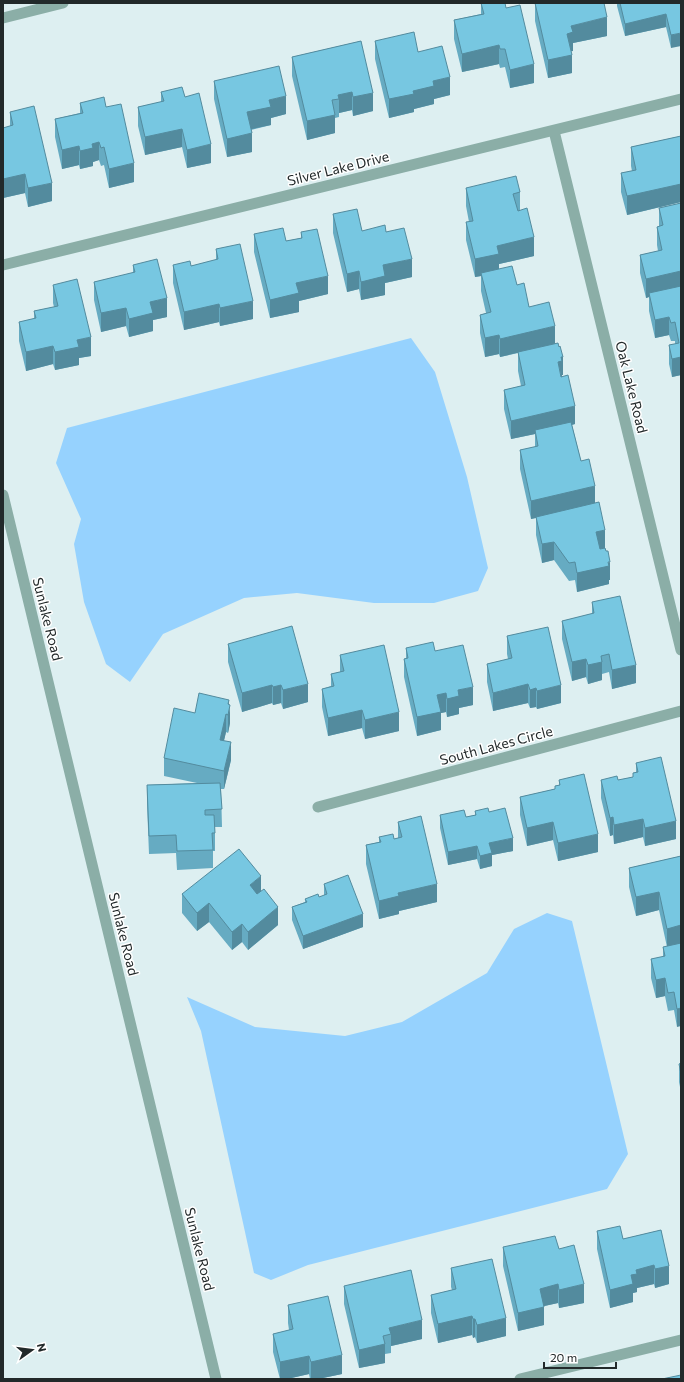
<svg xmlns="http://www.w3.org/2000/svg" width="684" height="1382" viewBox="0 0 684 1382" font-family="Commissioner,sans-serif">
  <rect width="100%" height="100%" fill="#ddeff1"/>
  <g fill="#96d2fe">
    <path d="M411,338l24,34 32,105 21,91 -10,23 -44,12h-60l-77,-10 -53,5 -81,36 -33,48 -24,-18 -22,-62 -10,-58 7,-25 -25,-56 11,-35z"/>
    <path d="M547,913l25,8 56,233 -21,35 -299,76 -37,15 -17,-7 -53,-242 -14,-34 68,30 90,9 57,-14 85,-49 27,-44z"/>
  </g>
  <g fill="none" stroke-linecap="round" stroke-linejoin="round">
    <g stroke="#8baea7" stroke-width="11">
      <path d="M3,18l60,-15"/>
      <path d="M554,131l127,519"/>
      <path d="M3,265l678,-166"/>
      <path d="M3,495l213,884"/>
      <path d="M318,807l363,-96"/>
      <path d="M520,1379l161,-39"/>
    </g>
  </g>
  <g fill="#66abc2">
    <path d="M481,3l25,5 28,75 -24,5 -5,-21 -5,1 -1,-4 -37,8 -8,-33v-19l27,-6z"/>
    <path d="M535,3l72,33 -34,7v8h-2l1,22 -24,5 -13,-57z"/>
    <path d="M617,3h64l-10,45 -5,-21 -41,9 -8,-30z"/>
    <path d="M361,41l12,70 -20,5 -1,-6 -13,3v4l-4,1v15l-28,7 -15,-64v-19z"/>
    <path d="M375,41l43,11 32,43 -16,4v5l-20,5v3l-25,6 -14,-59z"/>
    <path d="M214,81l72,33 -15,4v7l-20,5 1,22 -25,5 -13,-58z"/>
    <path d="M161,92l24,5 26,66 -24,5 -5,-21 -37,8 -7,-29v-19l23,-5z"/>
    <path d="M80,103l26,4 28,75 -25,6 -5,-23 -3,1 -2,-6 -6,2v4l-13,3 -1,-4 -17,4 -7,-32v-18l25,-6z"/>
    <path d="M10,112l42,89 -24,6 -3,-14 -22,5v-70l7,-2z"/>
    <path d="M681,136v66l-54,13 -6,-23v-19l11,-2 -1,-5v-19z"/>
    <path d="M466,188l54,4v18l14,46 -35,8v5l18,16 12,22 26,37 8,31h-1v2l13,47 -3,1 9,36 14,42 10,45 5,32h-1v4l-32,8 -2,-12 -6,1 -15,-21 -12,3 -6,-28v-17l-5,1 -11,-50v-19l15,-3v-13l-24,5 -7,-30v-19l17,-4 -3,-15v-18l-18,4 -1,-3 -14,3 -5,-24v-18l6,-2 -5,-22v-15l-6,1 -9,-37v-18h3l-3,-16z"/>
    <path d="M681,203v172l-9,2 -3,-13v-19l6,-1v-3h-4l-2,-6 -14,3 -6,-27v-14l-3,1 -6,-25v-18l18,-4 -1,-6v-18l2,-1v-18z"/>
    <path d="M333,214l29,17 24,1 26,45 -27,6v12l-24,5 -2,-11 -12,3 -14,-59z"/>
    <path d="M301,232l27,62 -29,7v11l-29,6 -16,-66v-18l32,7 15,-3z"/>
    <path d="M216,249l37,70 -33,7 -1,-4 -35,8 -11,-47v-18l18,1 25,-6z"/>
    <path d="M133,265l34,52 -14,3v11l-24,6 -3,-11 -25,6 -7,-32v-18l39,-9z"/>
    <path d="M53,285l38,71 -12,2v7l-24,5 -2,-6 -27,7 -7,-30v-19l15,-3v-8l20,-4 -1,-4z"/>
    <path d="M680,416h1v24l-1,-5z"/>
    <path d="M592,602l44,81 -24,6 -3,-17 -7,2v6l-14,4 -2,-7 -14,4 -10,-42v-18l30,-7z"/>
    <path d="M507,636l54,67 -24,6 -1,-2 -6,1 -2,-5 -35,8 -6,-29v-18l21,-5 -1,-5z"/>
    <path d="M228,644l80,58 -25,7 -2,-6 -8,2 -1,-2 -30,9 -14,-50z"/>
    <path d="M406,648l29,3 38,54 -14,3v6l-12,3 -1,-5 -5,1v17l-24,6 -13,-59v-18l2,-1z"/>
    <path d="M340,655l59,76 -34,8 -3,-11 -34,8 -6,-29v-18l9,-3v-12l9,-2z"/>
    <path d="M229,705l1,18 -2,10 -2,-1 -2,8 7,20 -7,29h-3l1,38h-7v24h-2v17l-36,2 -1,-17 -27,1 -2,-50v-19l50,-2 -33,-7v-18l31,-45z"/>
    <path d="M636,763l40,76 -31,7 -2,-9 -29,7 -1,-9 -3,1 -9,-38v-18h17l15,-3v-4l3,-1z"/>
    <path d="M559,780l39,72 -40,9 -5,-21 -26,6 -7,-31v-18l35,-8v-3l4,-1z"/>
    <path d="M475,811l14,1 24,39 -21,4v11l-12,3 -3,-10 -29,6 -8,-37v-13l26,2 9,-2z"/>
    <path d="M398,822l39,80 -38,9v3l-20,5 -13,-55v-19l13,-3v-5l15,2 4,-1z"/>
    <path d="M681,856l-4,171 -3,-17 -6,1 -3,-15 -9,2 -5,-20v-19l12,-2v-10h4l-8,-37 -23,6 -7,-29v-19z"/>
    <path d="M324,884l39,43 -60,22 -11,-29v-13l13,-5v-3l14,-2 5,-1z"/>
    <path d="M261,891l17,34 -30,25 -6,-8 -10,8 -23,-28 -12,9 -15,-18v-19z"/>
    <path d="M680,1028h1v24l-1,-5z"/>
    <path d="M681,1063v29l-2,-10v-18z"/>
    <path d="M661,1230l8,54 -14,4 -1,-4 -17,4v4l-4,1v9l-23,6 -13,-59v-18l26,8z"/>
    <path d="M503,1247l56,2 25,54 -25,5 -1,-5 -14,3v19l-26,6 -15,-65z"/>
    <path d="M451,1268l55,68 -29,7 -2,-6 -2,1 -1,-3 -34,8 -7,-30v-18l21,-5 -1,-3z"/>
    <path d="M344,1286l78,53 -31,7v7l-6,1v9l-26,5 -15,-64z"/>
    <path d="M288,1305l54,69 -24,5h-8l-1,-5 -22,5h-7l-7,-27v-18l16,-4 -1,-7z"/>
  </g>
  <g fill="#538b9e">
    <path d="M666,14v13l-41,9v-12z"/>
    <path d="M607,17v19l-34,7v8l-6,1v-18l4,-8z"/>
    <path d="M681,33v13l-10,2v-13z"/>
    <path d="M499,45v19l-37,8v-18z"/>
    <path d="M572,55v18l-24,5v-18z"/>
    <path d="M534,64v19l-24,5v-18z"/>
    <path d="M450,77v18l-16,4v5l-20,5v3l-25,6v-19l24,-8 20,-10z"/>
    <path d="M352,92v18l-13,3v-14l-1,-4z"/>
    <path d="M373,93v18l-20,5v-19z"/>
    <path d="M286,96v18l-15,4v7l-24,5v-18l22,-12z"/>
    <path d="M335,115v18l-28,7v-19z"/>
    <path d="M182,129v18l-37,8v-18z"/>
    <path d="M252,133v19l-25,5v-18z"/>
    <path d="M99,142v18l-6,2v4l-13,3v-18l12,-7z"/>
    <path d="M211,144v19l-24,5v-18z"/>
    <path d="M79,146v19l-17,4v-19z"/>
    <path d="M134,163v19l-25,6v-19z"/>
    <path d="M25,174v19l-22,5v-19z"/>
    <path d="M52,183v18l-24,6v-19z"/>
    <path d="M681,184v18l-54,13v-19z"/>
    <path d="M534,237v19l-35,8v8l-18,1v3l-6,1v-18l22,-13z"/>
    <path d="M412,259v18l-27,6v12l-24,5v-18l22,-17z"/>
    <path d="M359,271v18l-12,3v-18z"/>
    <path d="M681,271v19l-32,3v4l-3,1v-19z"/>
    <path d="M328,276v18l-29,7v11l-29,6v-18l26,-17z"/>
    <path d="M167,298v19l-14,3v11l-24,6v-18l21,-17z"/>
    <path d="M253,301v18l-33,7v-18z"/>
    <path d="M219,304v18l-35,8v-18z"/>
    <path d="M126,308v18l-25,6v-19z"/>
    <path d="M669,317v18l-14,3v-18z"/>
    <path d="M555,326v18l-55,13v-18z"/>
    <path d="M499,335v19l-14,3v-19z"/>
    <path d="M91,337v19l-12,2v7l-24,5v-18l22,-12z"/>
    <path d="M53,346v18l-27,7v-19z"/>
    <path d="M561,357h2v18h-1v4l-4,-17z"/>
    <path d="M681,357v18l-9,2v-18z"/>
    <path d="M575,406v18l-40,9v-3v4l-24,5v-18z"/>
    <path d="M595,486v18l-64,15v-18z"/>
    <path d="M605,530v18l-9,2v-18z"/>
    <path d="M554,542v18l-12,3v-19z"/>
    <path d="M610,562v18h-1v4l-32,8v-19z"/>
    <path d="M586,659v18l-14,4v-19z"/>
    <path d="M602,662v18l-14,4v-19z"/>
    <path d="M636,665v18l-24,6v-19z"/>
    <path d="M308,684v18l-25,7v-19z"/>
    <path d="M528,684v19l-35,8v-18z"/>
    <path d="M272,685v18l-30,9v-19z"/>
    <path d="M281,685v18l-8,2v-18z"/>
    <path d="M561,685v18l-24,6v-18z"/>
    <path d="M473,687v18l-14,3v6l-12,3v-18l11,-9z"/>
    <path d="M536,688v19l-6,1v-18z"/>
    <path d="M446,693v19l-5,1v17l-24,6v-19l20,-22z"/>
    <path d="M229,700v13l1,-8v18l-2,10v-29z"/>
    <path d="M362,710v18l-34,8v-18z"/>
    <path d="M399,712v19l-34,8v-19z"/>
    <path d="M226,714v18l-6,26v-18z"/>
    <path d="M231,742v18l-7,29v-18z"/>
    <path d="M613,817v18l-3,1v-18z"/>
    <path d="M643,819v18l-29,7v-19z"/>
    <path d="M676,821v18l-31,7v-18z"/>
    <path d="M553,822v18l-26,6v-18z"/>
    <path d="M598,834v18l-40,9v-18z"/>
    <path d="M513,838v13l-21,4v11l-12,3v-13l9,-13z"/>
    <path d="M477,846v13l-29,6v-13z"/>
    <path d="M261,876v18l-11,9v-18z"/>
    <path d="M437,884v18l-38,9v3l-20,5v-18l19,-8z"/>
    <path d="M659,892v18l-23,6v-19z"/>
    <path d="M209,903v19l-12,9v-18z"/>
    <path d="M278,907v18l-30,25v-18z"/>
    <path d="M363,914v13l-60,22v-13z"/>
    <path d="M242,924v18l-10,8v-18z"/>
    <path d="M681,925v19l-14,3v-18z"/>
    <path d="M665,978v18l-9,2v-18z"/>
    <path d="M681,1008v18l-4,1v-18z"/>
    <path d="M654,1265v19l-17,4v4l-4,1v9l-23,6v-18l21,-15 5,-5z"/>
    <path d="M669,1266v18l-14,4v-19z"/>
    <path d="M558,1284v19l-18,4v-18z"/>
    <path d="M584,1284v19l-25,5v-18z"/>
    <path d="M544,1307v18l-26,6v-18z"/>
    <path d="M472,1316v19l-34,8v-19z"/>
    <path d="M506,1318v18l-29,7v-18z"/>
    <path d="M473,1319h2v18l-2,1z"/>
    <path d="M422,1320v19l-31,7v-12l-2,-6z"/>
    <path d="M385,1344v19l-26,5v-18z"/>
    <path d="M342,1355v19l-24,5h-7v-17z"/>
    <path d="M309,1356v18l-22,5h-7v-17z"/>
  </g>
  <g fill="#77c7e1" stroke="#538b9e">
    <path d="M481,3h24l1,5 14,-3 14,59 -24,6 -5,-21h-5l-1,-4 -37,9 -8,-34 30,-6z"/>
    <path d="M535,3h69l3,14 -36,9 2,6 -6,2 5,21 -24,5z"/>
    <path d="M620,3h61v30l-10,2 -5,-21 -41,10z"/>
    <path d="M414,32l4,20 24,-6 8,31 -17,4 1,5 -21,5 1,3 -25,5 -14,-58z"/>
    <path d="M361,41l12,52 -20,4 -1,-5 -14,3 1,4 -7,1 3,15 -28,6 -15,-64z"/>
    <path d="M279,66l7,30 -17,4 2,7 -24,5 5,21 -25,6 -13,-58z"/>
    <path d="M182,87l3,10 14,-4 12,51 -24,6 -5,-21 -37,8 -7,-30 26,-6 -3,-9z"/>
    <path d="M104,97l2,10 15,-3 13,59 -25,6 -5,-22 -3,1 -2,-6 -7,2 1,4 -13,3 -1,-5 -17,4 -7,-31 28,-6 -3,-10z"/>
    <path d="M34,106l18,77 -24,5 -3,-14 -22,5v-51l10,-3 -3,-13z"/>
    <path d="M681,136v48l-54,12 -6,-23 15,-3 -5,-23z"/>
    <path d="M516,176l4,16 -7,2 5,17 9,-3 7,29 -37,9 2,8 -24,5 -9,-37 7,-1 -7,-33z"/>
    <path d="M681,203v68l-35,8 -6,-24 22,-5 -5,-23 6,-2 -4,-17z"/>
    <path d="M357,209l5,22 23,-6 1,7 18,-4 8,31 -29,6 2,11 -24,6 -2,-11 -12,3 -14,-60z"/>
    <path d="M283,228l3,13 16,-3 -1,-6 16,-3 11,47 -32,7 3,10 -29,7 -16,-66z"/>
    <path d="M240,244l13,57 -33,7 -1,-4 -35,8 -11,-47 17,-4 1,5 27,-7 -2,-10z"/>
    <path d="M157,259l10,39 -17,4 3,11 -24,6 -3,-11 -25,5 -7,-31 41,-10 -2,-7z"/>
    <path d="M512,266l5,19 7,-2 5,24 20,-5 6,24 -55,13 -1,-4 -14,3 -5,-23 11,-3 -10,-39z"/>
    <path d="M77,279l14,58 -14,3 2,7 -24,5 -2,-6 -27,6 -7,-30 17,-4 -2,-7 24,-5 -5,-21z"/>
    <path d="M681,286v71l-9,2 -3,-14 10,-2 -4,-21 -4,1 -2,-6 -14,3 -6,-27z"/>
    <path d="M558,343l1,4 1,-1 3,11h-2l1,4 -4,1 3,15 7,-2 7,31 -64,15 -7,-31 21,-5 -7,-33z"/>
    <path d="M571,422l10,39 8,-2 6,27 -64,15 -11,-51 18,-4 -3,-16z"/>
    <path d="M599,502l6,28 -9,2 4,17 5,-1 1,3h2l2,11h-2l1,4 -32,7 -2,-11 -6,1 -15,-21 -12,2 -6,-27z"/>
    <path d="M620,596l16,69 -24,5 -3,-16 -8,2 1,6 -14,3 -2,-6 -14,3 -10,-41 32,-8 -2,-11z"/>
    <path d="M292,626l16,58 -25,6 -2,-5 -8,2 -1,-2 -30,8 -14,-49z"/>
    <path d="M548,627l13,58 -24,6 -1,-3 -6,2 -2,-6 -35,9 -6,-29 25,-6 -5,-22z"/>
    <path d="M433,642l2,9 28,-6 10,42 -15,3 1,6 -12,3 -1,-6 -9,2 4,17 -24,5 -13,-58 4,-1 -2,-10z"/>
    <path d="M384,645l15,67 -34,8 -3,-10 -34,8 -6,-29 12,-3 -3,-12 13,-3 -4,-16z"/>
    <path d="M199,693l30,7 -1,4 2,1 -2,10 -2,-1 -6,26 11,2 -7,29 -60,-13 10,-50 21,5z"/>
    <path d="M661,757l15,64 -31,7 -2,-9 -29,6 -1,-8 -3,1 -9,-38 16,-4 1,4 15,-3v-4l5,-1 -2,-9z"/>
    <path d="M584,774l14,60 -40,9 -5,-21 -26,6 -7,-31 35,-8v-3l5,-1 -1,-5z"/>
    <path d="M220,783l2,26 -17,1v5h9l1,18h-3l1,17 -36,1 -1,-16 -27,1 -2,-51z"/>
    <path d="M488,808l1,4 16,-4 8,30 -24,5 3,10 -12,3 -3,-10 -29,6 -8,-37 24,-5 2,7 10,-2 -1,-4z"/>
    <path d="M421,816l16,68 -39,9 1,3 -20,5 -13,-56 15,-3 -2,-5 14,-3 1,5 8,-2 -4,-15z"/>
    <path d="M239,849l22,27 -11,9 7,9 7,-5 14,18 -30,25 -6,-8 -10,8 -23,-29 -12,10 -15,-19z"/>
    <path d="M681,856v69l-14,4 -8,-37 -23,5 -7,-29z"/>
    <path d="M348,875l15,39 -60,22 -11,-29 15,-5 -2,-3 13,-5 1,3 8,-3 -3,-10z"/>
    <path d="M681,943v65l-4,1 -3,-17 -6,1 -3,-15 -9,2 -5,-21 14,-3 -2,-9z"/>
    <path d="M681,1063v11l-2,-10z"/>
    <path d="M620,1226l3,13 38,-9 8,36 -14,3 -1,-4 -18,5 1,4 -6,1 2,9 -23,6 -13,-59z"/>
    <path d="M555,1236l4,13 15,-4 10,39 -25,6 -1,-6 -18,5 4,18 -26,6 -15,-66z"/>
    <path d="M492,1259l14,59 -29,7 -2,-6h-2l-1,-3 -34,8 -7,-29 25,-6 -5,-21z"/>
    <path d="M411,1270l11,50 -33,8 2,6 -8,2 2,8 -26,6 -15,-64z"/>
    <path d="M328,1296l14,59 -31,7 -2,-6 -29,6 -7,-28 20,-5 -5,-24z"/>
    <path d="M681,1375v4h-19z"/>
  </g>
  <g text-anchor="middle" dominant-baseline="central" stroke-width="3" stroke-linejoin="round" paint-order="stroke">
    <g font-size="14" fill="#22292a" stroke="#fff">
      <text transform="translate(338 168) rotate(-14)">Silver Lake Drive</text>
      <text transform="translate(632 387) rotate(76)">Oak Lake Road</text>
      <text transform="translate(48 619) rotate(76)">Sunlake Road</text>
      <text transform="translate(496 745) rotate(-15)">South Lakes Circle</text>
      <text transform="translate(124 934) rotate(76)">Sunlake Road</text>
      <text transform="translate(200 1249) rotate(76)">Sunlake Road</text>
    </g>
  </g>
  <rect width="684" height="1382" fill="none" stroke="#22292a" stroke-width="8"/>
  <g transform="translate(32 1350) rotate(76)" stroke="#ffffff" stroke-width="3" paint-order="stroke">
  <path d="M0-3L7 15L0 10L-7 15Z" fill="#22292a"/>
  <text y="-6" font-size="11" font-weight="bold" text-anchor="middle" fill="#22292a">N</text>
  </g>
  <path d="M544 1362v6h72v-6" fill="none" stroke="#22292a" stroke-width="2"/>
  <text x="550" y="1362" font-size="12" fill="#22292a" stroke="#ffffff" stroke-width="3" paint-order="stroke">20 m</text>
</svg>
